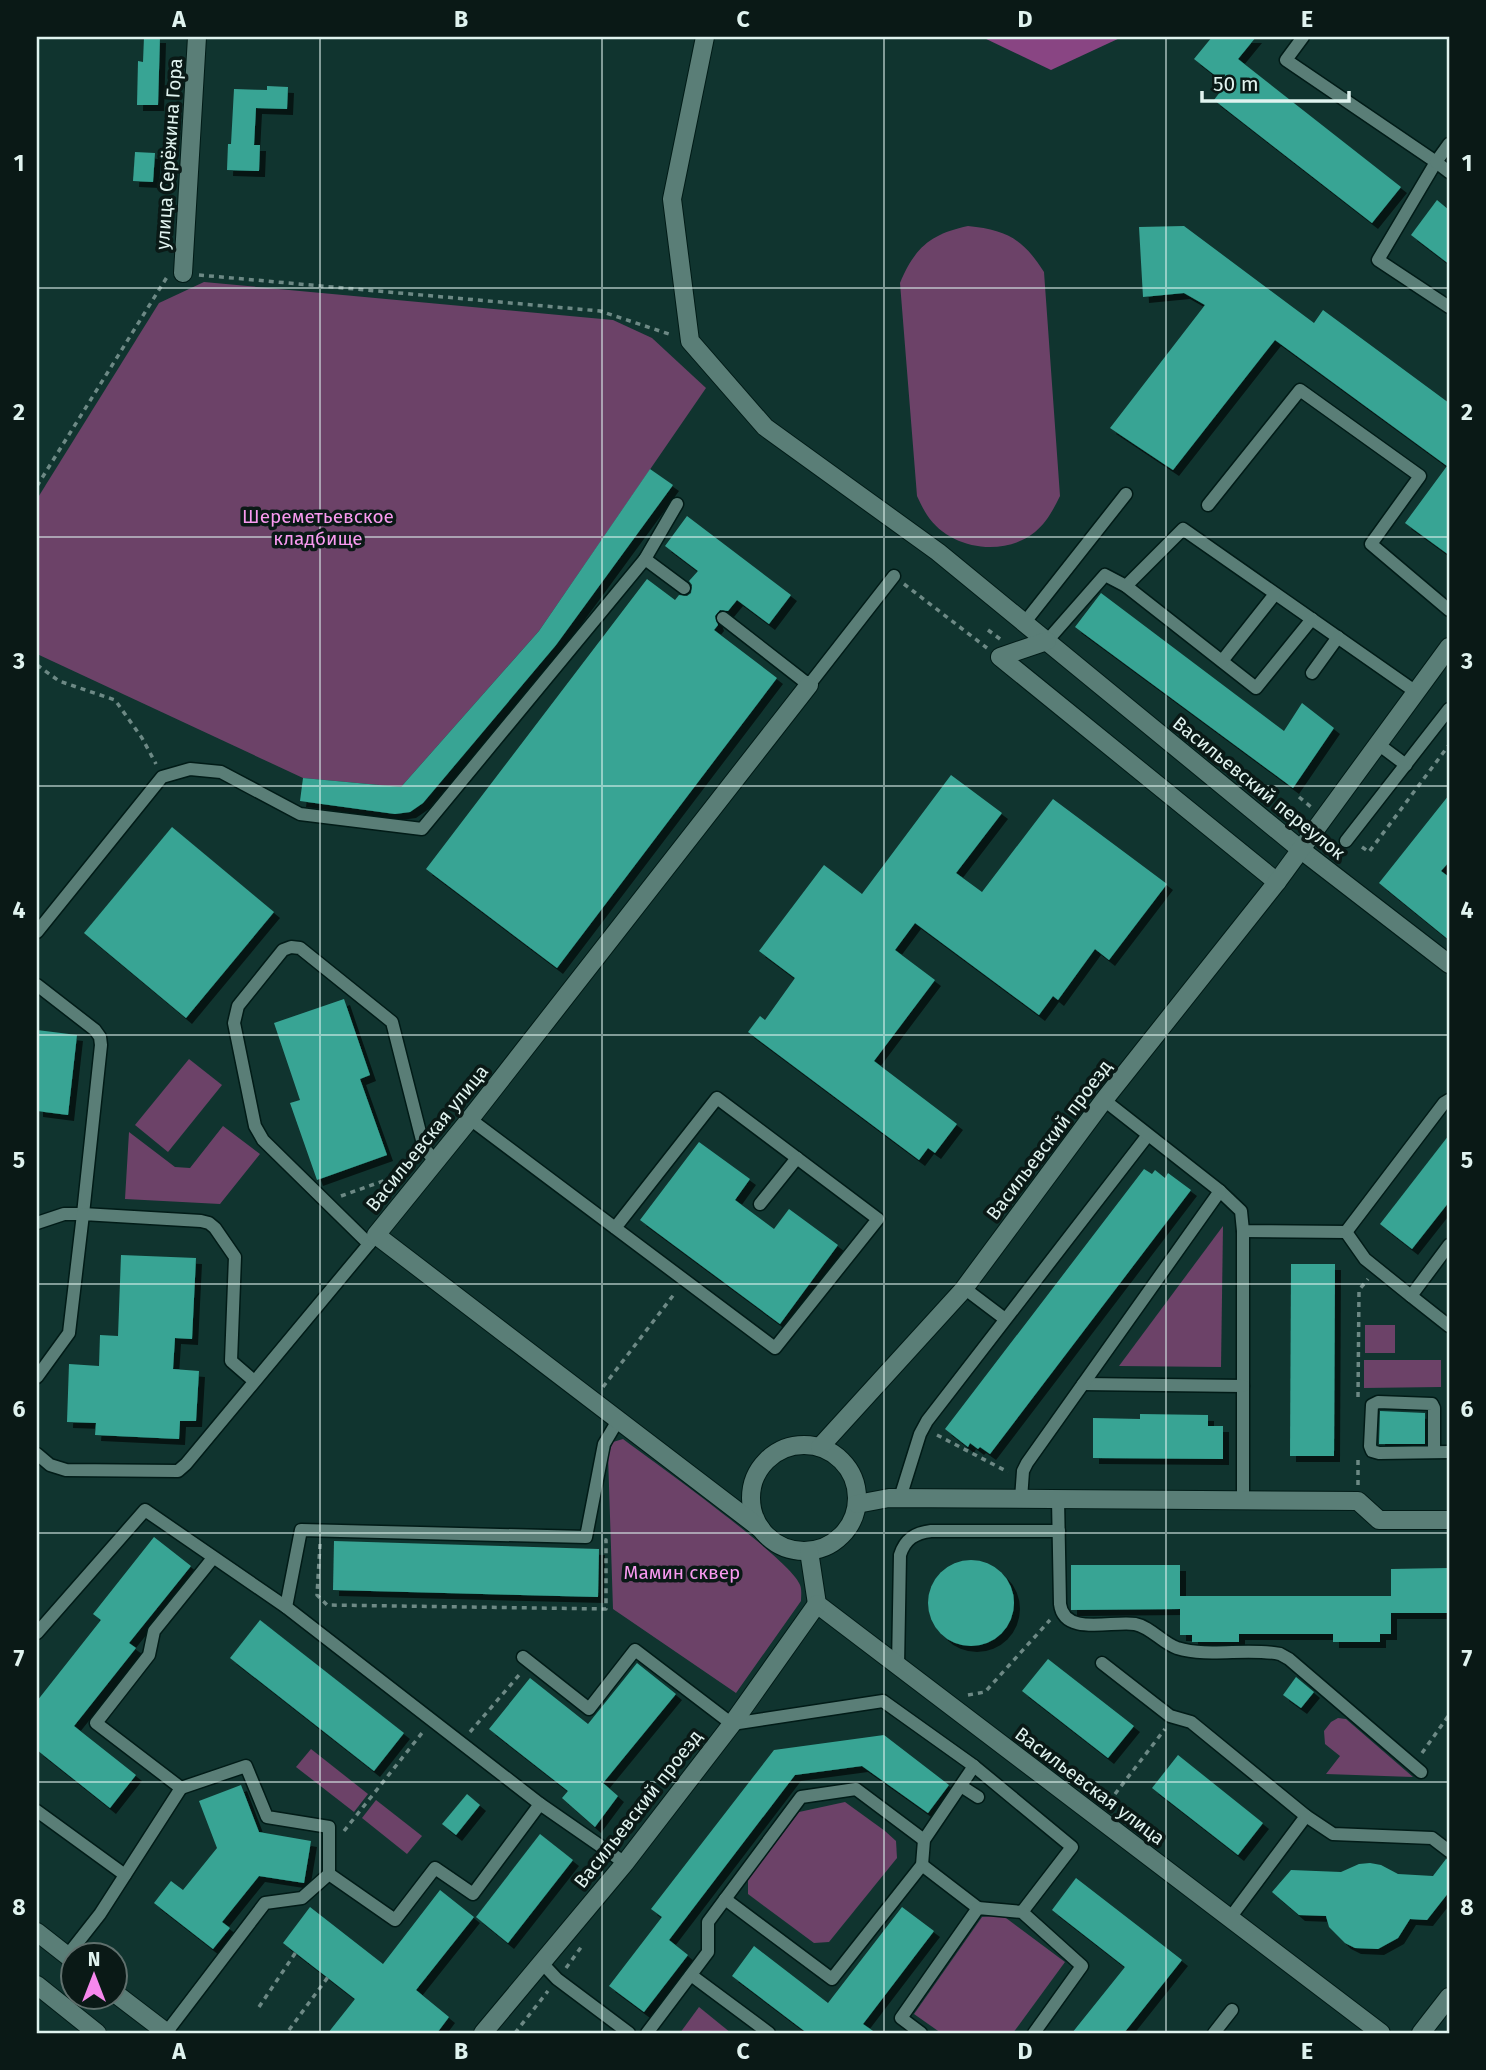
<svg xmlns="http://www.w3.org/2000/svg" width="1486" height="2070" viewBox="0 0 1486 2070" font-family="'Fira Sans',sans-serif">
  <defs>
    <filter id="shadow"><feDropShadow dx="6" dy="6" stdDeviation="0" flood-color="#0009"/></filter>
  </defs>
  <rect width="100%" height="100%" fill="#10342f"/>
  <g fill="#6c4268">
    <path d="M968,226c39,4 55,13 76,46l16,224c-7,14 -13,26 -25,36 -32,26 -86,17 -108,-17 -4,-6 -7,-13 -10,-19l-17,-213c15,-36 31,-49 68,-57z"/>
    <path d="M204,282l409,38 39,18 54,50 -167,243 -138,156 -98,-9 -266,-124v-155l122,-196z"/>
    <path d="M189,1059l33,26 -54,67 -33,-27z"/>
    <path d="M223,1126l37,28 -40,50 -95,-5 4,-67 46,35 15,1z"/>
    <path d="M1223,1226l-2,141 -102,-1z"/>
    <rect x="1365" y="1325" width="30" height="28"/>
    <path d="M1364,1360h77v27l-77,1z"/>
    <path d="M623,1439c29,22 169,121 177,146 2,4 1,12 1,16l-65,92 -123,-84 -5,-154 5,-13z"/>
    <path d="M1338,1718l8,1 67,58 -87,-3 14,-18 -15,-12 -1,-13 7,-9z"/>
    <path d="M311,1749l57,45 -14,18 -58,-45z"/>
    <path d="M376,1800l46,36 -15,18 -45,-36z"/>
    <path d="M845,1802l40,29 11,10 1,17 -68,84 -15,1 -66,-49v-15l51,-67z"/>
    <path d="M1002,1915l63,47 -52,71h-72l-27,-19 68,-97z"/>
    <path d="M699,2007l32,26h-51z"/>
  </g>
  <path fill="#894583" d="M982,37h140l-71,33z"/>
  <g fill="#38a494" filter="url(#shadow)">
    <path d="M144,37h16l-2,68h-21l1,-44 5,1z"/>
    <path d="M1212,37h44l-18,22 163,128 -29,36 -158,-123 12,-16 -32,-25z"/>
    <path d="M267,86l21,1 -1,22 -31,-1 -2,37h6l-1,26 -32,-1 1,-26h3l3,-55 33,1z"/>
    <path d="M135,152l20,1 -2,29 -20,-1z"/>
    <path d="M1437,200l12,10v54l-38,-29z"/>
    <path d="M1184,226l130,97 9,-13 126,93v152l-44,-32 42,-57 -172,-126 -102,130 -63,-42 95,-123 -21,-12 -41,4 -4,-70z"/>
    <path d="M650,469l23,16 -117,160 -133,158 -13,9 -15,2 -95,-13 3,-23 98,9 138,-156z"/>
    <path d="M687,516l104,79 -22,29 -32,-24 -9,11 -8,-1 -5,6 3,9 -4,5 63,48 -220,290 -131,-99 221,-290 28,21 4,-5 8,1 4,-3 1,-8 -3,-4 9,-10 -33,-25z"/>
    <path d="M1101,593l183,138 18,-28 32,25 -41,60 -218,-161z"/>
    <path d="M951,775l51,38 -46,60 26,19 71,-93 114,85 -58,76 -14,-11 -37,51 -5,-4 -14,19 -124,-92 -20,27 40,30 -61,81 83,63 -22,29 -7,-5 -9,12 -171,-128 12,-16 5,4 30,-42 -36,-27 65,-86 38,29z"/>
    <path d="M1449,795v67l-8,9 8,6v63l-70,-57z"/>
    <path d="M172,827l102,85 -88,106 -102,-85z"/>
    <path d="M344,999l26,76 -10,4 27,76 -70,25 -27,-77 10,-3 -26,-77z"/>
    <path d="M37,1030l40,5 -9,80 -31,-4z"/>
    <path d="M1449,1135v67l-37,47 -32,-25z"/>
    <path d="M699,1142l51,37 -15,21 39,29 15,-20 49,36 -58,79 -140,-104z"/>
    <path d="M1144,1169l8,5 3,-4 10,8 3,-5 23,17 -201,264 -10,-7 -2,2 -8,-6 -2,4 -23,-18z"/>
    <path d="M121,1255l75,3 -4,81 -17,-1 -2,31 26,2 -3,50h-16l-1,18 -84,-4 1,-12 -29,-1 2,-58 30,2 1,-31 18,1z"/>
    <path d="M1291,1264h44l-1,192h-44z"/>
    <path d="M1380,1411l45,2v31h-46z"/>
    <path d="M1140,1414l68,1v11h15v33l-130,-1v-40l47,1z"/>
    <path d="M154,1537l37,29 -62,77 7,5 -62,78 62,49 -26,33 -73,-58v-49l64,-81 -8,-6z"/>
    <path d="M334,1541l265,8 -1,48 -265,-7z"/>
    <circle cx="971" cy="1603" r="43"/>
    <path d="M1071,1565h109v31h211v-27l58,-1v45h-58v21h-11v8h-47v-8h-94v8h-47v-7h-12v-30v4l-109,1z"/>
    <path d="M260,1620l144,113 -30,38 -144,-113z"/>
    <path d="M1048,1659l86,67 -26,32 -86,-67z"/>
    <path d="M637,1663l39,31 -73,89 15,13 -23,31 -33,-29 6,-7 -79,-62 41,-51 58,46z"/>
    <path d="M1296,1677l18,15 -13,16 -18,-13z"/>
    <path d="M884,1735l65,50 -21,28 -66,-47 -67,9 -126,165 19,15 -44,57 -35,-26 53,-69 -11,-8 123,-159z"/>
    <path d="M1178,1755l85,68 -25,32 -86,-67z"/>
    <path d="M241,1785l18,47 52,9 -7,42 -45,-7 -37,46 8,6 -17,21 -59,-46 17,-22 12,9 34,-42 -18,-47z"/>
    <path d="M467,1794l13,11 -24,30 -14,-11z"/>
    <path d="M540,1834l33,26 -65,83 -32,-26z"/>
    <path d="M1446,1859l3,1v32l-22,28 -17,-1 -12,19 -20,11 -23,-1 -10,-5 -16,-16 -3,-11 -27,-1 -27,-23 19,-22 50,2 18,-8 11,-1 11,2 17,9 35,2z"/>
    <path d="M1076,1878l106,82 -58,73h-52l53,-66 -73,-57z"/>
    <path d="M440,1890l34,27 -58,73 33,27 -12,16h-109l27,-34 -72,-56 27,-36 73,57z"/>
    <path d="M902,1907l32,24 -71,93 13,9h-69l-75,-57 22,-30 74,57z"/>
  </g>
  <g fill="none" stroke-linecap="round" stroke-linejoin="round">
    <g stroke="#011b17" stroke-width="15">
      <g id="service">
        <path d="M1303,37l-17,23 150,102 -58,98 71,47"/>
        <path d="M1449,144l-13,18 13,10"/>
        <path d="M1208,505l92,-115 120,86 -49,68 78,66"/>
        <path d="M645,559l32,-55"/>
        <path d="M1126,586l130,102 56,-69"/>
        <path d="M723,618l86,67 85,-109"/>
        <path d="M1025,622l101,-128"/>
        <path d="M1047,641l58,-66 21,11 57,-57 233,163"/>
        <path d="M1222,661l53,-67"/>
        <path d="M1312,673l26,-36"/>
        <path d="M1378,744l28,21"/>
        <path d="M1346,841l103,-132"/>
        <path d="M37,932l125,-155 28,-8 31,3 79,42 122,15 223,-270 39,29"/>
        <path d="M37,985l58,45 5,7 1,8 -18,169h-19l-27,9"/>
        <path d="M470,1119c101,77 203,153 305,229l103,-129 -161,-121 -102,130"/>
        <path d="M1220,1191l21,20 2,20 103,1"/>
        <path d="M760,1204l37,-46"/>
        <path d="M1243,1231v269"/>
        <path d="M1346,1232l98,-129 5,-3"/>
        <path d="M1346,1232l19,27 46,37 38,-51"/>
        <path d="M369,1244l-106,-104 -8,-14 -21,-103 4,-17 45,-56 8,-3 9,1 92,74 32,126 12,14"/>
        <path d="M964,1288l41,31"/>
        <path d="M1411,1296l38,30"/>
        <path d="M37,1377l32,-44 14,-119 118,7 8,2 6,5 20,29 -4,104 23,20"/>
        <path d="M1083,1384l160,2"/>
        <path d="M1434,1452v-44l-2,-4 -54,-2 -6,3 -2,41 2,5 7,2 70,-1"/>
        <path d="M37,1454l13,11 16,5 112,1 8,-7 188,-226"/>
        <path d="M900,1498l20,-64 7,-13 221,-286"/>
        <path d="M1021,1499l2,-28 4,-8 193,-272 -116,-91"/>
        <path d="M1058,1499l2,105c4,33 53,16 75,20 16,3 27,19 42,24 33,10 69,-1 103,6l9,5 132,113"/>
        <path d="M286,1607l15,-77 285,7 18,-93 13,-22"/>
        <path d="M37,1633l108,-123 141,97 254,197"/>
        <path d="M523,1657l66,52 46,-59 97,74 151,-23 91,65 -50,74 -2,25 -90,114 -107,-80"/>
        <path d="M1102,1663l68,53 21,6 115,94 -76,102"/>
        <path d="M898,1666l2,-111c5,-16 15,-22 31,-24h128"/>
        <path d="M974,1766l98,81 -50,65"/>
        <path d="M961,1786l17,11"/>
        <path d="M181,1788l65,-22 21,51 62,10v47"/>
        <path d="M37,1811l88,64"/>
        <path d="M1306,1816l27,18 99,4 17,13"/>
        <path d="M922,1865l56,43"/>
        <path d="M67,1956l33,-42 81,-126 -85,-65 53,-68 5,-24 59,-73"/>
        <path d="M542,1963l15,16 72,54"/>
        <path d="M691,1975l78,58"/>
        <path d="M166,2033l99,-130 37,-5 27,-24 66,46 40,-52 38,26 67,-90 85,59"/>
        <path d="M647,2033l61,-81v-30l93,-125 55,-8 68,51"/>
        <path d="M921,2033l-20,-15 77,-110 44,4 60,54 -48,67"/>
        <path d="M1214,2033l18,-23"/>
      </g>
    </g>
    <g stroke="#011b17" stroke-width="20">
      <g id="minor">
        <path d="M705,37l-33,162 18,142 75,86 173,125 362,297 149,115"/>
        <path d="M183,273l14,-236"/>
        <path d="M1047,641l-47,16 277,225"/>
        <circle cx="804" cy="1498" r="53"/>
        <path d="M820,1447l143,-157 141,-190 173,-218 172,-235"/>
        <path d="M857,1504l32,-6 469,3 21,19h70"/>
        <path d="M761,1529l-385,-294 94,-116 339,-434"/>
        <path d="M809,1551l8,53 564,429"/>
        <path d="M483,2033l142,-170 107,-139 85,-120"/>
        <path d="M1421,2033l28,-36"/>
      </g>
    </g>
    <g stroke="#011b17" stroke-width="20">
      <g id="secondary">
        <path d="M37,1932l37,29"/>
        <path d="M37,1985l60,48"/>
        <path d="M116,1994l51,39"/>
      </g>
    </g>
    <g stroke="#6d8985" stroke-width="3.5" stroke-dasharray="5 5" stroke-linecap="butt">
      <path d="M199,275l401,36 72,24"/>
      <path d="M37,486l130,-209"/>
      <path d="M904,584l83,64"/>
      <path d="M988,630l12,9"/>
      <path d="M37,665l22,16 56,19 27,38 14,26"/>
      <path d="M1299,797l12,10"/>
      <path d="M1362,847l7,5 80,-107"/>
      <path d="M341,1196l59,-21"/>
      <path d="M603,1387l72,-94"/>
      <path d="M1358,1397l1,-107 9,-11"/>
      <path d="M937,1435l71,37"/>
      <path d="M1358,1485v-27"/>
      <path d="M320,1544l-3,51 10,10 279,4v-69l-4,-1"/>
      <path d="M968,1695l17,-3 65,-72"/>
      <path d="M470,1732l50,-58"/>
      <path d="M1422,1753l27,-38"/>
      <path d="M1115,1794l50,-65"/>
      <path d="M344,1831l78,-98"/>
      <path d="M566,1968l16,-22"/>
      <path d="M259,2007l37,-55"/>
      <path d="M289,2030l39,-53"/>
      <path d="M515,2033l33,-42"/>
    </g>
    <use href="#service" stroke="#5a7e77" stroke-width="12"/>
    <use href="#minor" stroke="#5a7e77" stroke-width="18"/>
    <use href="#secondary" stroke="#5a7e77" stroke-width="18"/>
  </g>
  <path fill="none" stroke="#e0f3ef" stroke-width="2" stroke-opacity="0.55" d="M320,37v1996M602,37v1996M884,37v1996M1166,37v1996M37,288h1412M37,537h1412M37,786h1412M37,1035h1412M37,1284h1412M37,1533h1412M37,1782h1412"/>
  <g text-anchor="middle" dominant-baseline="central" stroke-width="7" stroke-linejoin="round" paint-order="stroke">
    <g font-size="19" fill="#e0f3ef" stroke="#0a1916">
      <text transform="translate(169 154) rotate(-86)">улица Серёжина Гора</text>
      <text transform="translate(1259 788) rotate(39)">Васильевский переулок</text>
      <text transform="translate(427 1138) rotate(-51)">Васильевская улица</text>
      <text transform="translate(1049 1140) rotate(-53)">Васильевский проезд</text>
      <text transform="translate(1090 1786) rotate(37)">Васильевская улица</text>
      <text transform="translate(638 1809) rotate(-52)">Васильевский проезд</text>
    </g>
    <g font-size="19" fill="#f99af0" stroke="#0a1916">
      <text x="318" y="516">Шереметьевское<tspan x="318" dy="22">кладбище</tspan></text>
      <text x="682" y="1572">Мамин сквер</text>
    </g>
  </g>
  <rect width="1486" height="2070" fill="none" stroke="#0a1916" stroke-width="77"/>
  <g transform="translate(94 1976)"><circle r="33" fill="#0a1916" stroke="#60706d" stroke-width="2"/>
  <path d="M0-5L12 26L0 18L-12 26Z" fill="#f688ed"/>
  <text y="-10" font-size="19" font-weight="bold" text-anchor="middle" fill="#e0f3ef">N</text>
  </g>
  <path d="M1202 91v10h147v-10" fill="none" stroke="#e0f3ef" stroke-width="3.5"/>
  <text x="1213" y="91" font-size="21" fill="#e0f3ef" stroke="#0a1916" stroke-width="5" paint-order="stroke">50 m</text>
  <rect x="38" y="38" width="1410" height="1994" fill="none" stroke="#e0f3ef" stroke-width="2.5"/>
  <g font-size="23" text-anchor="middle" font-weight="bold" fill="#e0f3ef">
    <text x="179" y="27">A</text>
    <text x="461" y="27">B</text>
    <text x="743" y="27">C</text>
    <text x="1025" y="27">D</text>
    <text x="1307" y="27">E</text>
    <text x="19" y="171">1</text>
    <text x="1467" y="171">1</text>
    <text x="19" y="420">2</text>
    <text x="1467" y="420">2</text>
    <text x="19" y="669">3</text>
    <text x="1467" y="669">3</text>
    <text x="19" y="918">4</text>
    <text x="1467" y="918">4</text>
    <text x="19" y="1168">5</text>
    <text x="1467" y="1168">5</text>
    <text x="19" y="1417">6</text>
    <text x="1467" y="1417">6</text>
    <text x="19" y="1666">7</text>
    <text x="1467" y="1666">7</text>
    <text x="19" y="1915">8</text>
    <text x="1467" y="1915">8</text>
    <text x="179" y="2059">A</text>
    <text x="461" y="2059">B</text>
    <text x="743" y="2059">C</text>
    <text x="1025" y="2059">D</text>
    <text x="1307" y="2059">E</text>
  </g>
</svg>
